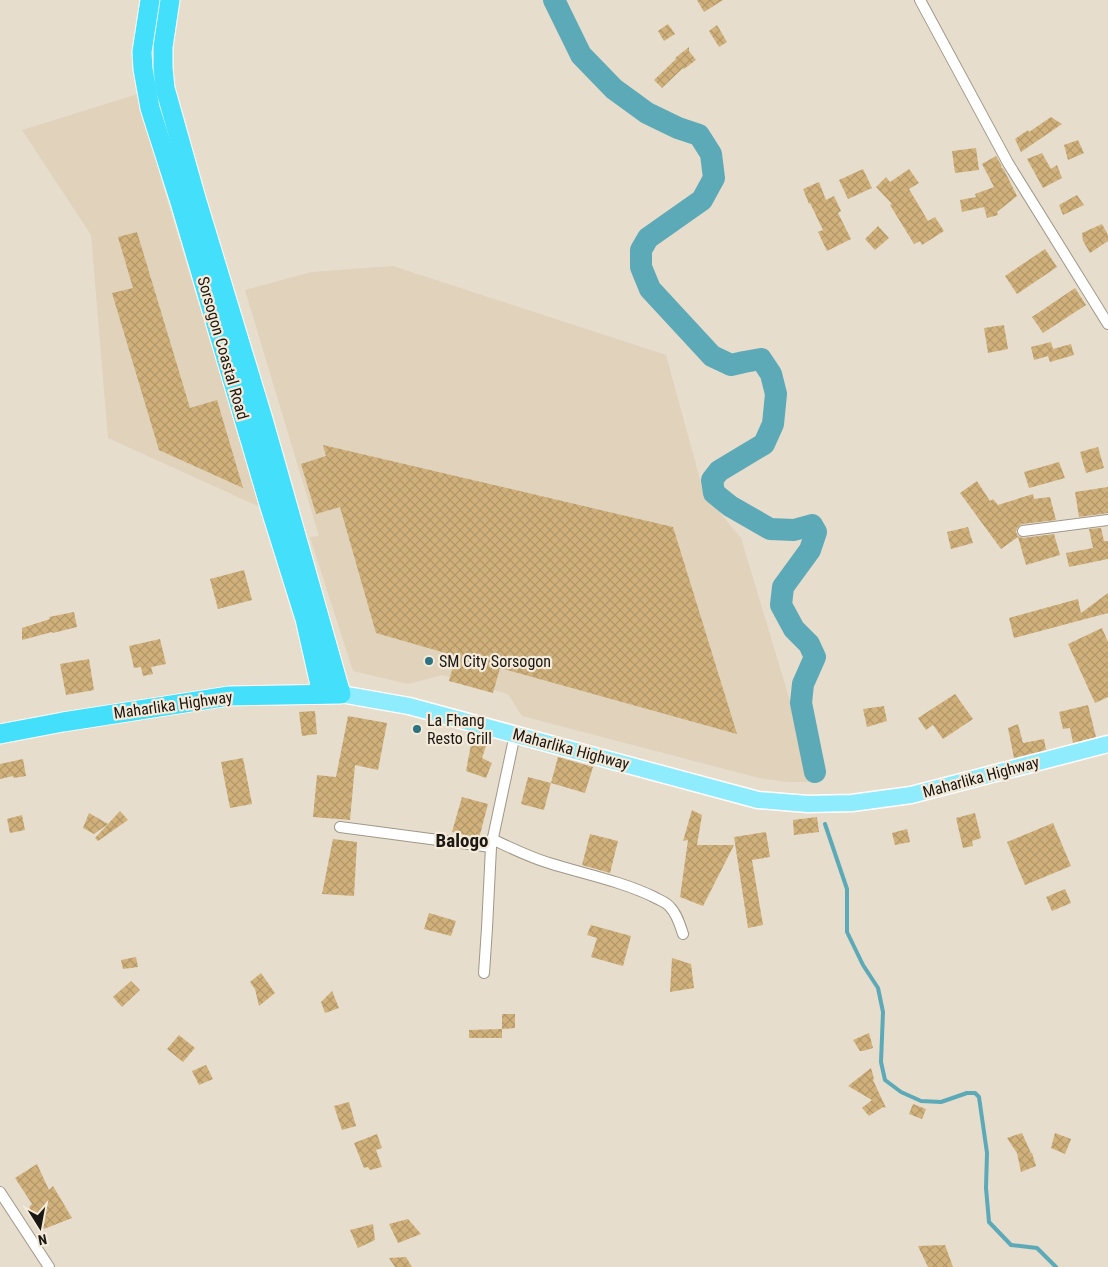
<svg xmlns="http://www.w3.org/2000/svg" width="1108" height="1267" viewBox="0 0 1108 1267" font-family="'Roboto Condensed',sans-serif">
  <defs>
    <pattern id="building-cross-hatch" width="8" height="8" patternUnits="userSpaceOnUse" patternTransform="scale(1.25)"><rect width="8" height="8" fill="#d0b17b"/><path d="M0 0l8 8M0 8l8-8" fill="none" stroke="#b29869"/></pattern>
  </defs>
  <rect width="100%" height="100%" fill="#e7ddcd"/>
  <g fill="#e0d2bb">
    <path d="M138,94l27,99 95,314 -152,-69 -17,-203 -69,-105z"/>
    <path d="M393,266l273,89 38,139 37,44 52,173 16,71h-21l-29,-4 -237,-62 -14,-22 -66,-19 -34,9 -55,-13 -43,-134 9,-1 -74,-246 67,-18z"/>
  </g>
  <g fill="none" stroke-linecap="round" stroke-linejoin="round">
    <path stroke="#5ca9b8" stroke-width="4" d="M825,824l22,65v43l16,33 15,23 5,24 -2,50 4,18 16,12 20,9 20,1 26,-9h8l4,4 8,56 -1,35 3,34 22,23 26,3 19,19"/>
    <path stroke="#5ca9b8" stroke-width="22" d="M554,0l27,55 33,34 33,24 31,15 21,7 12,19 3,24 -12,22 -54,38 -7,12v17l9,22 62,67 19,9 13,-3 17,-3 10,15 5,20 -3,30 -9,20 -45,27 -7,9 2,13 16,13 40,23 24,1 18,-5 4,7 -6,18 -27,37 -2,18 13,24 15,15 6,13 -12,27 -2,19 14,69"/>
  </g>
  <g fill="url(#building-cross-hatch)">
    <path d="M697,0h26l-19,12z"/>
    <path d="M668,24l7,10 -11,7 -6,-10z"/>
    <path d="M717,25l10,17 -8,5 -10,-16z"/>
    <path d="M689,47v4l7,9 -12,9 -1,-1 -21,20 -8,-8 22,-21 -1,-1z"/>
    <path d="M1051,117l11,7 -41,28 -6,-13 13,-9 1,2z"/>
    <path d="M1078,140l6,13 -16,7 -4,-15z"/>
    <path d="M976,148l3,22 -24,3 -3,-22z"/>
    <path d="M1042,153l9,16 6,-4 5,13 -19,10 -16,-29z"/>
    <path d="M996,156l6,10h-1l1,3 1,-1 14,28 -20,16 1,3 -11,3 -3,-11 -22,5 -2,-12 16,-3 -1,-3 19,-7 -12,-23z"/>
    <path d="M863,169l9,19 -24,11 -9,-19z"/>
    <path d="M909,169l10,14 -10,6 19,32 7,-4 9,14 -22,14 -2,-4 -6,3 -24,-39 2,-1 -16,-17 10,-10 4,5z"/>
    <path d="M819,182l7,18 8,-4 7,15 -3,2 13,26 -24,12 -9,-19 5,-2 -13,-27 -1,1 -6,-15z"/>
    <path d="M1077,195l7,10 -21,10 -4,-10z"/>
    <path d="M1102,224l6,11v6l-18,12 -7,-12 -1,-8z"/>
    <path d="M878,226l11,12 -14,12 -10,-11z"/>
    <path d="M137,232l53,176 27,-8 26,88 -84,-38 -47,-157 21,-5 -15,-51z"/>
    <path d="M1045,249l12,18 -40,27 -12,-18z"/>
    <path d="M1075,288l11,17 -43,28 -11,-16z"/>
    <path d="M1004,325l4,24 -20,4 -4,-25z"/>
    <path d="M1051,342l2,7 18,-5 3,11 -24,7 -2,-6 -14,4 -3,-13z"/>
    <path d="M323,445l350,82 64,207 -237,-66 -7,25 -44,-12 7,-25 -80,-23 -36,-126 -24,7 -15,-50 25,-8z"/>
    <path d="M1098,447l6,21 -18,5 -6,-21z"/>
    <path d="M1059,462l6,16 -36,10 -5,-16z"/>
    <path d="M977,481l13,20 3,-2 5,6 35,-11 1,5 16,-2 6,23 -34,4 -5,4 -1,4 2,4 5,2 31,-4 6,21 -34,10 -8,-28 -17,12 -41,-56z"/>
    <path d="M1108,487v26l-29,4 -4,-25z"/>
    <path d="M968,527l5,16 -22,6 -4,-17z"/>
    <path d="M1101,528l3,13h4v18l-39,8 -3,-14 27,-5 -4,-19z"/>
    <path d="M244,570l8,30 -34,9 -8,-30z"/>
    <path d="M1108,593v20l-94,25 -5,-20 69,-19 3,14z"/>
    <path d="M74,612l3,15 -24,6 -1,-1 -30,8v-12l28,-9 -1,-2z"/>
    <path d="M1102,628l6,14v55l-13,6 -27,-59z"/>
    <path d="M160,639l6,25 -15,3 2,7 -10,2 -2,-9 -7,1 -5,-22z"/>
    <path d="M89,659l5,31 -28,5 -6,-31z"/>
    <path d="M955,694l18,25 -30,20 -10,-14 -7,5 -8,-12z"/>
    <path d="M1088,705l8,32 -23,6 -3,-15 -7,1 -4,-17z"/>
    <path d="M884,706l3,15 -20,6 -4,-18z"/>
    <path d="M315,711l2,23 -15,2 -3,-24z"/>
    <path d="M348,716l39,7 -9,47 -23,-5 -5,55 -37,-3 4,-42 19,2z"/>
    <path d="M1018,724l5,19 21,-4 2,11 -32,8 -6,-30z"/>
    <path d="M472,739l15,4 -5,15 10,5 -6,15 -20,-7z"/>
    <path d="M558,757l35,10 -8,26 -34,-10z"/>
    <path d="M243,758l9,46 -22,4 -9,-46z"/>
    <path d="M23,759l3,17 -12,2 -1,-2 -13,3v-15z"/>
    <path d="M528,777l23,6 -7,27 -23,-6z"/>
    <path d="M462,797l26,7 -9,34 -27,-6z"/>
    <path d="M692,810l10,5 -5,30h37l-31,61 -23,-9 8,-57 -5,1z"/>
    <path d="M120,811l8,9 -30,21 -3,-3z"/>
    <path d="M89,813l19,11 -14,10 -11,-6z"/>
    <path d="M975,813l6,25 -9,3 1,5 -10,2 -7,-30z"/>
    <path d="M22,815l3,15 -15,3 -3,-14z"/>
    <path d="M817,817l2,15 -25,3 -1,-15z"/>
    <path d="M1053,823l18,43 -46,19 -18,-43z"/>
    <path d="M907,829l3,13 -15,3 -3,-12z"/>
    <path d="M766,832l4,25 -18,3 11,65 -15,3 -14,-91z"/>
    <path d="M590,834l28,7 -8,32 -28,-8z"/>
    <path d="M333,839l24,3 -3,54 -32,-2z"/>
    <path d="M1065,889l6,14 -19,8 -6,-14z"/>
    <path d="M429,913l27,8 -5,15 -27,-7z"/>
    <path d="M591,925l40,11 -8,30 -32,-9 6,-19 -10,-3z"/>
    <path d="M136,957l2,10 -15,2 -2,-9z"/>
    <path d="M672,958l19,6 3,24 -24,4z"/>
    <path d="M261,973l14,20 -16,13 -4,-17 -5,-7z"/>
    <path d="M131,981l9,9 -18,17 -9,-10z"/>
    <path d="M332,991l7,17 -14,5 -4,-11z"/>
    <path d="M502,1014h13v14l-13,1z"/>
    <path d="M502,1029v9h-33v-8z"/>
    <path d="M869,1033l4,15 -10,3h-3l-7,-11z"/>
    <path d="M179,1035l16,13 -12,14 -16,-13z"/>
    <path d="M206,1065l7,14 -14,6 -7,-14z"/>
    <path d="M871,1068l3,11 -1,1 13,28 -3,-1 -14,9 -7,-8 10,-8 -24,-14z"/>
    <path d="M349,1102l7,24 -14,4 -8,-24z"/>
    <path d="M913,1104l13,5 -4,10 -13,-5z"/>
    <path d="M1022,1133l9,20h1l4,13 -15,6 -4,-19 -10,-15z"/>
    <path d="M1055,1133l16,6 -6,15 -14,-6z"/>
    <path d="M377,1134l5,14 -6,2 6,17 -12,3 -2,-3 -4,1 -10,-25z"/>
    <path d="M37,1164l12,26 4,-4 19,32 -28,11 -15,-22 3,-3 -17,-26z"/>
    <path d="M408,1219l13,15 -23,9 -9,-19z"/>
    <path d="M373,1224l2,16 -17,8 -8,-18z"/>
    <path d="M945,1245l8,22h-25l-10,-21z"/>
    <path d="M406,1257l6,10h-17l-6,-9z"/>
  </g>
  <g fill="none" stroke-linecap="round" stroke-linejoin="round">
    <g stroke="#a09788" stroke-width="12">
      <g id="street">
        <path d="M920,0l88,163 100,161"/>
        <path d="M1023,531l85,-11"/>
        <path d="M340,827l151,20"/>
        <path d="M492,839c19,9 37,18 57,24 35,11 72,18 105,34 5,3 12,5 16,10 7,7 10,18 13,27"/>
        <path d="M484,973l3,-45 4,-81 24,-113"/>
        <path d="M0,1192l49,75"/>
      </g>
    </g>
    <g stroke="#fff" stroke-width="19">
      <path id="primary" d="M341,694l68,12 349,94 50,4 44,-1 59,-8 197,-51"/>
    </g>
    <g stroke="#fff" stroke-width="21">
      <g id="highway">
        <path d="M150,0l-8,52 1,17 7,39 30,94 89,302 36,115 17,75"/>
        <path d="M0,734l63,-12 166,-26 112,-2 -78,-275 -67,-221 -31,-110 -2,-20v-21l7,-47"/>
      </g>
    </g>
    <use href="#street" stroke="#fff" stroke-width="10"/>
    <use href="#primary" stroke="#8fecfd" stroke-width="16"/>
    <use href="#highway" stroke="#44e0fb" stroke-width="19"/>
  </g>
  <g fill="#2c7280" stroke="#f4eada" stroke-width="2">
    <circle cx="429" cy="661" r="5"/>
    <circle cx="417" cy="729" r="5"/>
  </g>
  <g text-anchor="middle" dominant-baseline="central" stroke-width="4.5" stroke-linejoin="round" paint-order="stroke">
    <g font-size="16" fill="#1b1712" stroke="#f4eada">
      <text transform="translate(223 348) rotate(74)">Sorsogon Coastal Road</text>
      <text transform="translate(173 705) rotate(-8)">Maharlika Highway</text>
      <text transform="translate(571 749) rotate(15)">Maharlika Highway</text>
      <text transform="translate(981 777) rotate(-15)">Maharlika Highway</text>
    </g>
    <g font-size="16" fill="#1b1712" stroke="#f4eada" text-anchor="start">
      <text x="439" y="661">SM City Sorsogon</text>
      <text x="427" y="720">La Fhang<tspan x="427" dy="18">Resto Grill</tspan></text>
    </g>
    <g font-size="19" font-weight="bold" fill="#1b1712" stroke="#f4eada">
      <text x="462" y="840">Balogo</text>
    </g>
  </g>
  <g transform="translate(40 1227) rotate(169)" stroke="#f4eada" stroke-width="4" paint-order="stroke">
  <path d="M0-4L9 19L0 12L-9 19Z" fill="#1b1712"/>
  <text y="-8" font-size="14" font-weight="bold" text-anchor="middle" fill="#1b1712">N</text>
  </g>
</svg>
